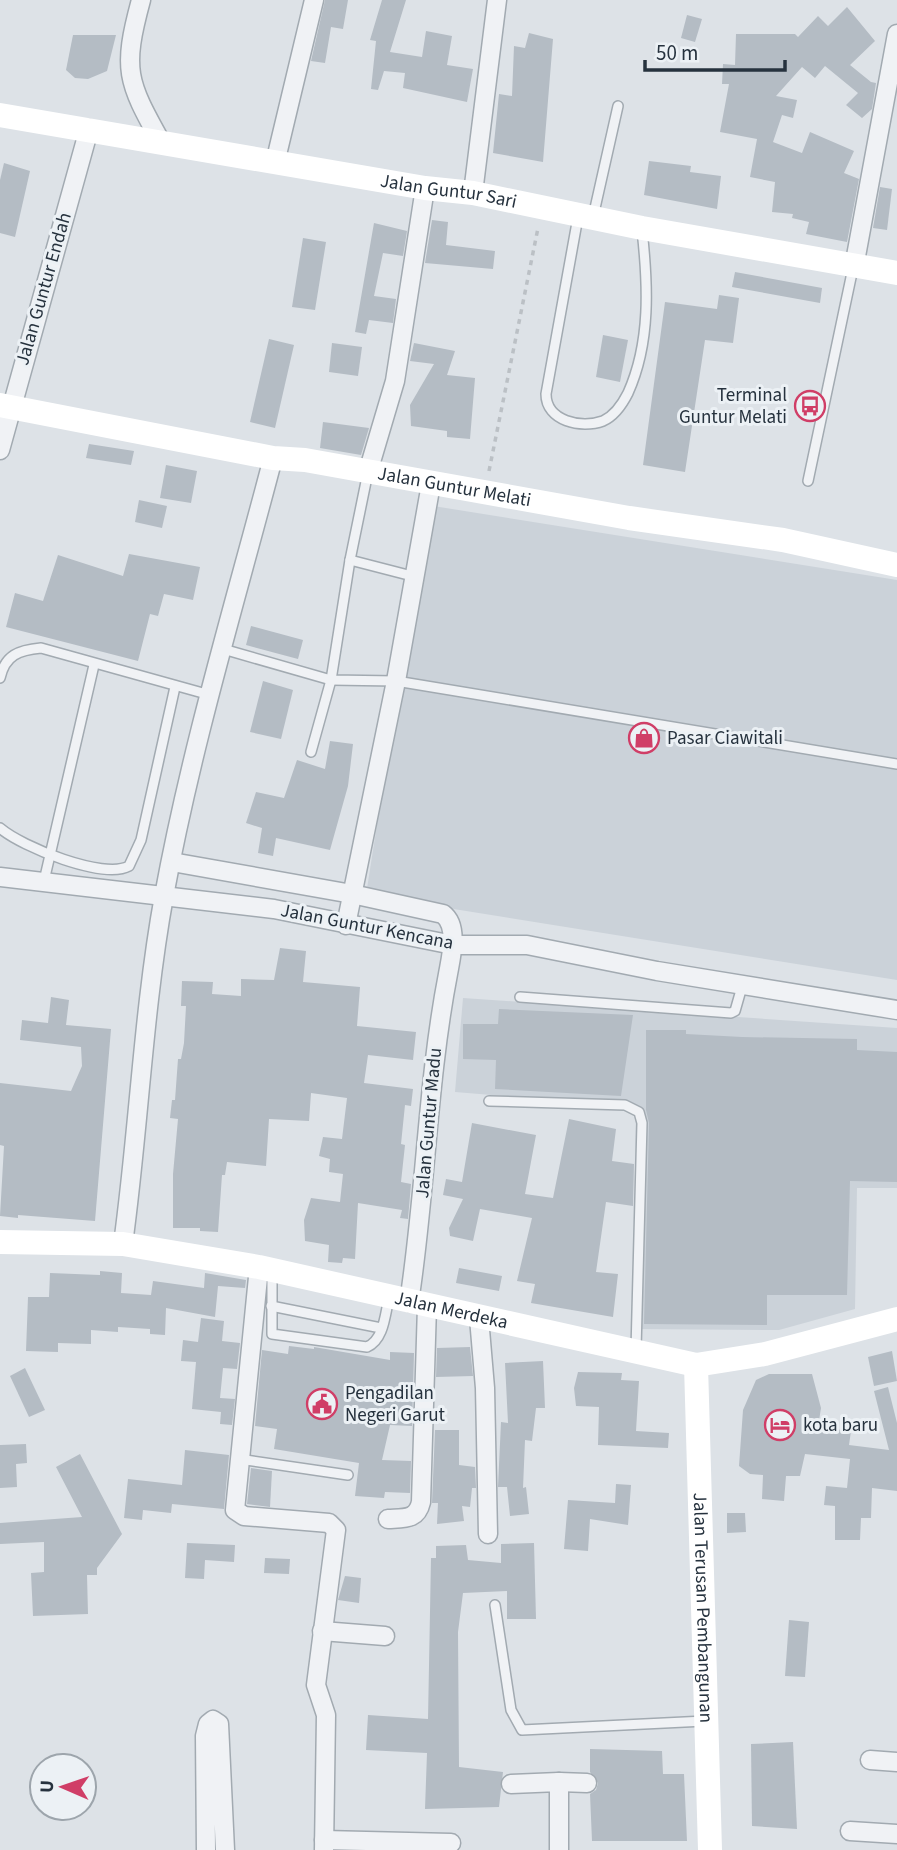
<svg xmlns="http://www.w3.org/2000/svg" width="897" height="1850" viewBox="0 0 897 1850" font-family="'Source Sans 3',sans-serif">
  <rect width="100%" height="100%" fill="#dde2e7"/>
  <g fill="#cbd2d9">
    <path d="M427,505l470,75v400l-531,-85z"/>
    <path d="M463,998l434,30v160h-40l-2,121 -76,21 -145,-1 2,-222 -181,-15z"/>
  </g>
  <g fill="#b4bcc4">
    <path d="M325,0h23l-5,29 -12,-2 -6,36 -14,-2z"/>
    <path d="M382,0h24l-16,52 32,5 4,-26 26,5 -5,29 26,4 -6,33 -64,-14 2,-15 -21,-2 -6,19 -7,-1 5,-48 -6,-1z"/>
    <path d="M847,7l28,34 -25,24 21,17 5,1 -4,26 -10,9 -16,-13 12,-12 -33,-27 -10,12 -13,-11 -26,29 21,4 -4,18 -11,-3 -9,27 29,11 8,-21 44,19 -10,22 15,6 -12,63 -41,-8 3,-12 -17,-4 1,-4 -21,-2 3,-30 -25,-5 7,-38 -37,-7 9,-48h-7l1,-20 12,1 1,-31h59l3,3 20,-21 10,10z"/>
    <path d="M687,15l15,4 -7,23 -14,-4z"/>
    <path d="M529,33l24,6 -10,123 -50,-9 6,-59 13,2 2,-50 11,2z"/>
    <path d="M73,35h43l-9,36 -19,8 -13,-1 -9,-8z"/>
    <path d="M649,161l42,5 -1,6 31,4 -4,33 -73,-14z"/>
    <path d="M4,163l26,8 -15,66 -15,-4v-53z"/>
    <path d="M880,187l12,2 -5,41 -14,-2z"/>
    <path d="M432,220l16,2 -2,23 49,6 -2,18 -68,-6z"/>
    <path d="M374,223l33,8 -4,25 -20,-3 -9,43 22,3 -3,24 -24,-3 -3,14 -11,-2z"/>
    <path d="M303,238l23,4 -11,68 -23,-3z"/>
    <path d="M735,272l87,16 -2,15 -88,-16z"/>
    <path d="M719,295l20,3 -6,45 -28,-3 -20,132 -42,-7 22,-163 52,7z"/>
    <path d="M603,335l25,5 -8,42 -24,-5z"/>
    <path d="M269,339l25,6 -19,83 -25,-6z"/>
    <path d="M332,343l30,4 -4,29 -29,-4z"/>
    <path d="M414,343l41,8 -8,24 28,3 -5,61 -23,-2v-6l-36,-5 -1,-21 24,-41 -24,-3z"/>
    <path d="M323,422l46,6 -8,27 -41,-7z"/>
    <path d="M89,444l45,7 -3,14 -45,-7z"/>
    <path d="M166,465l31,6 -6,32 -31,-5z"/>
    <path d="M139,500l28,6 -5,22 -27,-6z"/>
    <path d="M129,554l71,13 -7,33 -29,-6 -6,22 -8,-2 -12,47 -132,-34 9,-34 28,8 15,-46 65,21z"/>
    <path d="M251,626l52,14 -5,19 -52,-14z"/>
    <path d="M263,681l30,9 -12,49 -31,-7z"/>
    <path d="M330,741l23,3 -5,42 -18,64 -54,-12 -3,18 -15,-3 4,-25 -16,-5 10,-31 28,6 13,-38 28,9z"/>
    <path d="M280,948l26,3 -3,31 57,5 -3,39 59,6 -3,28 -45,-5 -4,28 49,6 -2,17 -6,-1 -4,39 4,1 -4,37 10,2 -3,35 -8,-1 2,-8 -44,-7 -3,56 -12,-1 -1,5 -14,-1 1,-17 -24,-4 -1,-21 7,-22 29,4 3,-28 -14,-2 1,-13 -11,-3 4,-19 19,2 5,-41 -36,-5 -2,28 -40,-2 -3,47 -39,-4 -2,13h-3l-4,57 -18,-1v-3h-27v-54l5,-55 -8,-1 2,-18h3l3,-41h3l3,-16 2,-37h-5l1,-25 31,1 -1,12 29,2v-17l33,1z"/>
    <path d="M51,997l18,3 -3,25 45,4 -16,192 -77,-6v3l-18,-2 4,-70 -4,-1v-62l71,8 11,-25 -1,-19 -61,-7 2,-20 26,3z"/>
    <path d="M499,1009l134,6 -12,81 -126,-7 1,-29 -33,-1v-35h35z"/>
    <path d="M646,1030h40v4l56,3 115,2v11l40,2v130l-47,-1 -3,114h-80v30l-123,-1 5,-201 -3,-13z"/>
    <path d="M569,1119l47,10 -4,32 22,3 -1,42 -27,-4 -10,70 22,2 -5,43 -82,-14 4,-19 -18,-3 15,-63 -52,-9 -7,32 -23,-5 -1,-8 14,-29 -20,-4 3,-16 16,3 10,-59 64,12 -11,59 28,4z"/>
    <path d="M459,1268l43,8 -3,15 -43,-8z"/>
    <path d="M100,1271l22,2 -1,20 30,2 2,-14 51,7 1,-15 41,7 -1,8 -27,-2 -3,31 -49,-9 -1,27 -15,-1v-5l-32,-2v5l-27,-2v14l-33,-1v9l-32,-1 2,-54h21l1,-24 50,2z"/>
    <path d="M201,1318l23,3 -2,20 18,2 -3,26 -14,-1 -3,30 15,1 -3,26 -12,-1 1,-12 -29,-3 4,-47 -15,-1 2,-21 15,2z"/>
    <path d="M289,1346l25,3v-2l76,13v-8l24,1 -2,73 -22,-1 -8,35 29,1 -1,32 -25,-1 -1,6 -29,-2 4,-33 -85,-14 3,-20 -22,-3 7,-76 26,4z"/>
    <path d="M470,1347l3,29 -37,1 1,-29z"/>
    <path d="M892,1351l5,30 -23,5 -6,-29z"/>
    <path d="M543,1361l2,47h-9l-4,33 -7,-1 -2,48 3,-1 3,27 -19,2 -3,-29h-9l3,-65 7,1 -3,-60z"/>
    <path d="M25,1368l20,42 -16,7 -19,-41z"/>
    <path d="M578,1372l44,1 -1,7 18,1 -3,50 33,2 -1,15 -70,-3 1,-38 -23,-1 -2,-18z"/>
    <path d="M769,1374h43l9,34 -3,19 33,4 -2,14 40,5 -15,-59 14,-4 9,36v68l-25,-3 -1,30h-10l-1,22h-25v-34l-11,-1 2,-19 21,2 3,-29 -45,-5 -5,22h-14l-2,25 -22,-2 1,-24 -13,-1 -11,-8 4,-56 13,-30z"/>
    <path d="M435,1430h24v35l16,2 1,21h-4l-2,19 -8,-1 2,15 -27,3 1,-21h-6z"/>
    <path d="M26,1444l1,19 -11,1 1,23 -17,1v-43z"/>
    <path d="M185,1450l44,5 -5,54 -52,-5 -1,9 -28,-3 -1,10 -18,-2 4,-39 54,6z"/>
    <path d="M80,1454l42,80 -25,34v7h-10l1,39 -55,2 -2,-43 13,-1v-30l-44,2v-21l82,-6 -26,-50z"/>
    <path d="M251,1468l21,3 -2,36 -23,-3z"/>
    <path d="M616,1484l15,1 -3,40 -38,-6 -2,32 -24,-2 4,-49 47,3z"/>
    <path d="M727,1513h18l1,19 -19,1z"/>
    <path d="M187,1543l48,2 -1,17 -29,-2 -1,19 -19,-1z"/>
    <path d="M534,1543l2,76h-29v-28l-44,2 -5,39 1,135 44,5 -4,35 -74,2 2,-56 -61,-3 2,-35 60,4 3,-161h5v-12l30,-1 2,15 33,3v-19z"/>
    <path d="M265,1558l25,1 -1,15 -25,-1z"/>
    <path d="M345,1576l16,2 -2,25 -21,-3z"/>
    <path d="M789,1620l20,2 -4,55 -20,-1z"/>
    <path d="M793,1742l4,87 -45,-3 -1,-82z"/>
    <path d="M590,1749l72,2 1,23h21l3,67h-95l-2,-47 6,-4 2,-7 -8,-11z"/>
  </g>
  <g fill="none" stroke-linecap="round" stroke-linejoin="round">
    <g stroke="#a2aab1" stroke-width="12">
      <g id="lane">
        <path d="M578,217l-32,177c0,27 35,35 57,27 11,-5 20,-18 25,-28 23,-51 20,-109 14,-163"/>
        <path d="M593,217l25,-111"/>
        <path d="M808,481l45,-213"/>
        <path d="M350,560l18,-88"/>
        <path d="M223,649l108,31 65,1 501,83"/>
        <path d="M0,678c5,-23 19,-28 41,-30l169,47"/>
        <path d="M311,752l20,-72 19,-120 62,16"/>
        <path d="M0,828c22,19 104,52 129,38l12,-26 34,-153"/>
        <path d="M44,881l50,-216"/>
        <path d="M520,997l211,16 4,-2 8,-28"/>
        <path d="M489,1101l136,4 14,7 3,11 -6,227"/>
        <path d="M272,1272v62l95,13c17,-7 18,-33 22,-49"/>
        <path d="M271,1306l110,22"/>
        <path d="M239,1459l109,16"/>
        <path d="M495,1605l16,105 11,20 183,-9"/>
      </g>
    </g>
    <g stroke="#a2aab1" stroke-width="21">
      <g id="street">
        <path d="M141,0c-19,70 -14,81 20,142"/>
        <path d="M275,163l39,-163"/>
        <path d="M473,193l24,-193"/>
        <path d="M854,267l43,-233"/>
        <path d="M0,450l89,-321"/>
        <path d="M368,472l27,-91 30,-193"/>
        <path d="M172,862l180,32 91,20c16,12 8,43 5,60 -21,108 -22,219 -39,328"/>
        <path d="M0,877l274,32 179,36h74l130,26 240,39"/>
        <path d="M346,925l50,-244 35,-197"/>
        <path d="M123,1244c16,-116 20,-233 41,-348 27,-148 71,-293 109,-438"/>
        <path d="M259,1267l-24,243 9,6 85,7 7,7 -20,155 10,30 -2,135"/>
        <path d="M479,1318l6,70 3,146"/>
        <path d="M388,1519c17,-1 29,1 33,-17l6,-196"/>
        <path d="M322,1631l63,5"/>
        <path d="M870,1760l27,2"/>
        <path d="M559,1782l28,1"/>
        <path d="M511,1784l48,-2v68"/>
        <path d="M850,1831l47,3"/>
        <path d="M324,1840l127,3"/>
        <path d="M206,1850l-1,-114 3,-12 5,-4 6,4 6,126"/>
      </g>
    </g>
    <path stroke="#bbc0c5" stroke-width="3.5" stroke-dasharray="5 5" stroke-linecap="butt" d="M489,471l49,-243"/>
    <use href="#lane" stroke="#f0f2f5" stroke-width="9"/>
    <use href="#street" stroke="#f0f2f5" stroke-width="18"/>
    <g stroke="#fff" stroke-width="24">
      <path id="s1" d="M0,115l425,73 48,5 169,35 255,45"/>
      <path id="s2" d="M0,405l273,53 32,2 324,58 154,22 114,25"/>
      <path id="s3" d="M0,1242l123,2 136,23 437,98 69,-11 132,-35"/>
      <path id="s4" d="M696,1365l14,485"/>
    </g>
  </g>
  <defs>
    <g id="bus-ring" transform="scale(1.575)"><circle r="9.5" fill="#ecf1f5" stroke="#d03e67" stroke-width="1.5"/><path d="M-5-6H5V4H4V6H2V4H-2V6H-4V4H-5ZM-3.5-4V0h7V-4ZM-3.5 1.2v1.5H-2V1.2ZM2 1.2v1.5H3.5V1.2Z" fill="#d03e67"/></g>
    <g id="shop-ring" transform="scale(1.575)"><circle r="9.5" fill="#ecf1f5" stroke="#d03e67" stroke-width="1.5"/><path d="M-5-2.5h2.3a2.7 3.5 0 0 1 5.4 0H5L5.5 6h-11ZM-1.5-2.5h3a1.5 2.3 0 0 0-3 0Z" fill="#d03e67"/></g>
    <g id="civic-ring" transform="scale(1.575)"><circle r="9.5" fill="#ecf1f5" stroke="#d03e67" stroke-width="1.5"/><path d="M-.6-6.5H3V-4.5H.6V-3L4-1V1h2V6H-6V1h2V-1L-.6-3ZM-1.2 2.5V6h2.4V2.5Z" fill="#d03e67"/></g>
    <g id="hotel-ring" transform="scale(1.575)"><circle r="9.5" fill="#ecf1f5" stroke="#d03e67" stroke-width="1.5"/><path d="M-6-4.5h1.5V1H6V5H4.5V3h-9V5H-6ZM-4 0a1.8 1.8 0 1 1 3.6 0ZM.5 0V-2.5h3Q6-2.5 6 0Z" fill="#d03e67"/></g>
  </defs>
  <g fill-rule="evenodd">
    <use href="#bus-ring" x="810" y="406"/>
    <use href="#shop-ring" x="644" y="738"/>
    <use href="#civic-ring" x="322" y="1404"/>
    <use href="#hotel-ring" x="780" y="1425"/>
  </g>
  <g text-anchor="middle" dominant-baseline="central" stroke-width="6" stroke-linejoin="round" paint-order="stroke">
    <g font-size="19" fill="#26323e" stroke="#ecf1f5">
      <text stroke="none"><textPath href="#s1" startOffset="455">Jalan Guntur Sari</textPath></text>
      <text transform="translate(44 289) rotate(-74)">Jalan Guntur Endah</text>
      <text stroke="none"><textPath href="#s2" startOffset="462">Jalan Guntur Melati</textPath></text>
      <text transform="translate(367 927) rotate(11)">Jalan Guntur Kencana</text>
      <text transform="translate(429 1123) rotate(-85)">Jalan Guntur Madu</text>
      <text stroke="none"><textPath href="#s3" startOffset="458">Jalan Merdeka</textPath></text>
      <text stroke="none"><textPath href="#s4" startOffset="243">Jalan Terusan Pembangunan</textPath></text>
    </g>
    <g font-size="19" fill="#26323e" stroke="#ecf1f5" text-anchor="start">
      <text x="787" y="395" text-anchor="end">Terminal<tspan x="787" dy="22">Guntur Melati</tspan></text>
      <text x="667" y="738">Pasar Ciawitali</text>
      <text x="345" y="1393">Pengadilan<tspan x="345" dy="22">Negeri Garut</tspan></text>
      <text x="803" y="1425">kota baru</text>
    </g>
  </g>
  <g transform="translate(63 1787) rotate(272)"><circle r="33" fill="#ecf1f5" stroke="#9da5ac" stroke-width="2"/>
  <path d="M0-5L12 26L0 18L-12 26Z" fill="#d03e67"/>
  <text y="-10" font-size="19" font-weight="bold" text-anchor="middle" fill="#26323e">U</text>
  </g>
  <path d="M645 60v10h140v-10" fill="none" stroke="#26323e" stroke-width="3.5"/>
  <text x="656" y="60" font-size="21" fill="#26323e" stroke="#ecf1f5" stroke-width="5" paint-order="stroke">50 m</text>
</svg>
